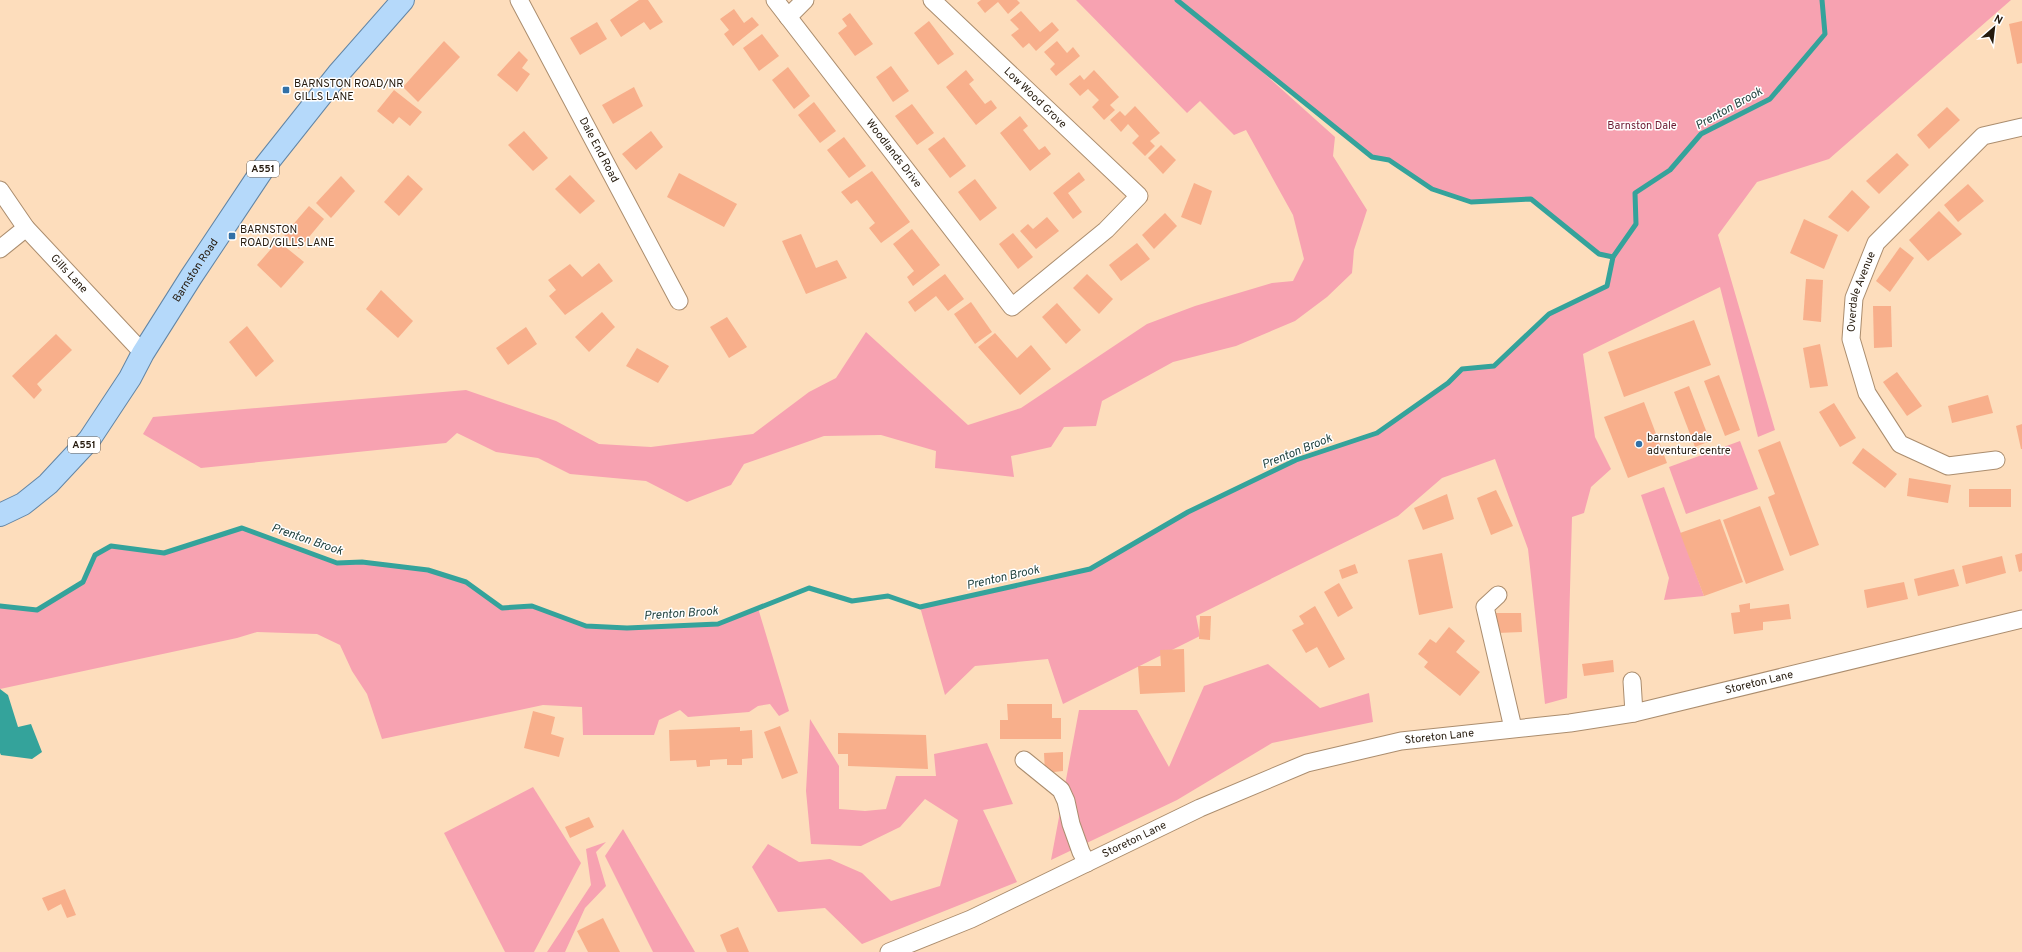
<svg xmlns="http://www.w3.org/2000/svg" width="2022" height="952" viewBox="0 0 2022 952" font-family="Overpass,sans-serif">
  <rect width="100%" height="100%" fill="#fdddbc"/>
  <g fill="#f7a2b1">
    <path d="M1076,0h935l-182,159 -72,23 -39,53 57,195 -17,7 -38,-150 -137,67 12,83 16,32 -20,18 -7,26 -12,4 -5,181 -22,6 -17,-155 -33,-90 -53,19 -44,38 -202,100 4,20 -137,68 -15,-45 -73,7 -30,29 -25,-88 170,-38 98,-57 108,-52 81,-27 70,-50 15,-14 32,-3 55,-52 58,-28 6,-29 -14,-3 -68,-55 -60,3 -39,-13 -43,-29 -17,-3 -144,-116 107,96 -2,19 34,54 -13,40 -2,23 -25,24 -32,24 -59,25 -63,16 -71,39 -6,25 -32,1 -13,20 -40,9 3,21 -79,-9 1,-17 -55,-16 -57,1 -80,28 -13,21 -44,17 -41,-21 -76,-7 -32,-16 -42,-6 -39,-19 -11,10 -245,25 -58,-34 10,-17 313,-27 90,31 43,23 52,3 102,-13 56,-42 27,-14 30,-46 102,93 53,-17 126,-84 48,-18 77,-23 21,-2 11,-22 -11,-44 -47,-85 -12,5 -34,-34 -13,12z"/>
    <path d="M1740,441l18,48 -72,25 -17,-47z"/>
    <path d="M1664,487l40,109 -40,4 5,-22 -28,-83z"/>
    <path d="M242,528l95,35 25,-1 66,8 38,12 36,26 30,-2 54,20 41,2 91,-4 40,-16 31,103 -10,5 -9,-12 -12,2 -9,6 -61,5 -8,-7 -21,10 -5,15h-71l-1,-28 -39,-2 -161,34 -15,-45 -15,-23 -12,-26 -23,-11 -60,-2 -20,6 -237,51v-83l37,4 46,-28 12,-27 16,-9 53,7z"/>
    <path d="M1268,664l52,44 49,-15 4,29 -101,21 -95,57 -126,60 28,-150h58l32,57 35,-81z"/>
    <path d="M810,719l29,47v43l26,2 21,-2 10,-33h40l-2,-22 53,-11 26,61 -30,6 34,72 -155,62 -37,-36 -47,4 -26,-45 16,-23 31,18 31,-3 32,14 29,28 49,-15 18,-66 -33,-21 -25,28 -39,19 -50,-2 -5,-53z"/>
    <path d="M533,787l48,76 -47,89h-29l-61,-119z"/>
    <path d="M623,829l72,123h-42l-48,-96z"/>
    <path d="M606,842l-10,10 10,34 -21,22 -20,44h-18l44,-67 -5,-36z"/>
  </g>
  <path fill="#34a39b" d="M0,689l8,6 10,32 13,-3 11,28 -10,7 -31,-4 -1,-2z"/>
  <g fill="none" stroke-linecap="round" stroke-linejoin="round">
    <g stroke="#34a39b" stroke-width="5">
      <path d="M1177,0l195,157 17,3 43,29 39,13 60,-3 68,55 14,3"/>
      <path d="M0,606l37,4 46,-28 12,-27 16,-9 53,7 78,-25 95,35 25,-1 66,8 38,12 36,26 30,-2 54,20 41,2 91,-4 91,-36 43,13 36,-5 32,11 170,-38 98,-57 108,-52 81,-27 71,-50 14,-14 32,-3 55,-52 58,-28 6,-29 23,-33 -1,-31 35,-23 31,-36 69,-35 55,-65 -3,-34"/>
    </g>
  </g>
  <g fill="#f8af8b">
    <path d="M639,0h9l15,22 -13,8 -6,-8 -23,15 -11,-17z"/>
    <path d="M981,0h36l3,3 -12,11 -10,-12 -13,11 -8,-10z"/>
    <path d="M734,9l10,14 8,-6 7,8 -26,21 -9,-12 5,-4 -9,-11z"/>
    <path d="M1021,11l19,21 12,-10 7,8 -23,21 -7,-8 -6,5 -12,-13 8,-6 -9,-9z"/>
    <path d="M850,13l23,31 -18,12 -17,-23 9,-7 -5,-7z"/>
    <path d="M929,21l25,33 -16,11 -24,-32z"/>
    <path d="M2022,21v42l-5,1 -8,-40z"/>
    <path d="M597,22l10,17 -27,16 -10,-17z"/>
    <path d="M762,34l17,22 -20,15 -16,-23z"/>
    <path d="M444,41l16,16 -42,45 -15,-15z"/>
    <path d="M1057,41l10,12 6,-6 7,9 -24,20 -6,-7 5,-5 -11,-12z"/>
    <path d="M519,51l9,9 -6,8 8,6 -13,18 -20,-17z"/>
    <path d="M891,66l18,25 -16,11 -17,-25z"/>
    <path d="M788,67l22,29 -16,13 -22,-29z"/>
    <path d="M966,70l8,10 -5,4 16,20 6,-4 6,8 -21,17 -30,-38z"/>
    <path d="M1094,70l25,27 -9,8 5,5 -11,10 -12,-13 7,-7 -11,-11 -8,7 -11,-12 11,-9 4,5z"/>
    <path d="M634,87l9,19 -30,18 -11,-19z"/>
    <path d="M394,90l28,22 -12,14 -11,-9 -6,7 -16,-13z"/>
    <path d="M814,102l22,29 -16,12 -22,-28z"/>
    <path d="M912,104l22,29 -17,12 -22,-29z"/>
    <path d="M1135,106l25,27 -10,8 5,5 -10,10 -13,-13 7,-7 -11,-12 -7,8 -11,-12 10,-9 5,5z"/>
    <path d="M1947,107l13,13 -31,29 -12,-14z"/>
    <path d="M1020,116l8,10 -5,4 16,20 6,-4 6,8 -21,17 -30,-38z"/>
    <path d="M524,131l24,27 -15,13 -25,-26z"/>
    <path d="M651,131l12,16 -27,23 -14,-16z"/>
    <path d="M844,137l22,29 -17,12 -22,-28z"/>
    <path d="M944,137l22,29 -16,12 -22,-29z"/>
    <path d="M1161,145l15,15 -13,14 -15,-16z"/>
    <path d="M1897,153l12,12 -30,29 -13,-13z"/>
    <path d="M872,171l38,51 -29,21 -12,-15 6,-5 -18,-23 -6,4 -10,-12z"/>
    <path d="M1079,172l6,8 -17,13 14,19 -9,7 -20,-26z"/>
    <path d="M679,173l58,31 -13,23 -57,-30z"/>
    <path d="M408,175l15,14 -24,27 -15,-14z"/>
    <path d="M570,175l25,26 -15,13 -25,-25z"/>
    <path d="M341,176l14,15 -24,27 -15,-15z"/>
    <path d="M975,179l22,29 -17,13 -22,-29z"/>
    <path d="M1194,183l18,8 -11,34 -20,-8z"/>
    <path d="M1968,184l16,17 -26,21 -14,-17z"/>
    <path d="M1852,190l18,17 -22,25 -20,-15z"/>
    <path d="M309,206l15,13 -25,30 -15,-14z"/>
    <path d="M1939,211l23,23 -34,27 -19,-21z"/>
    <path d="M1165,213l12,13 -23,23 -12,-14z"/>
    <path d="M1047,217l12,14 -23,18 -16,-18 8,-7 5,5z"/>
    <path d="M1804,219l34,16 -14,34 -34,-16z"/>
    <path d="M912,229l28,36 -27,21 -6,-9 7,-6 -21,-27z"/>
    <path d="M1013,233l20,24 -15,12 -19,-25z"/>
    <path d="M801,234l15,34 21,-8 10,18 -41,16 -24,-53z"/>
    <path d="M278,241l26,21 -23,26 -24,-23z"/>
    <path d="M1137,243l13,16 -29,22 -12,-16z"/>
    <path d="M1900,247l14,11 -24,34 -14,-11z"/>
    <path d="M599,263l14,18 -48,34 -16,-19 7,-6 -8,-10 22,-16 12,13z"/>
    <path d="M945,274l19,25 -16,12 -12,-15 -21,16 -7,-10z"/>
    <path d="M1087,274l26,25 -14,15 -26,-26z"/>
    <path d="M1806,279l17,1 -2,42 -18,-2z"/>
    <path d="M381,290l32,31 -15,17 -32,-29z"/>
    <path d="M971,302l21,30 -17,12 -21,-30z"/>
    <path d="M1057,303l24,27 -15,14 -24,-27z"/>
    <path d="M1873,306h18l1,41 -18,1z"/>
    <path d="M602,312l13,15 -26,25 -14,-15z"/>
    <path d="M727,317l20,30 -18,11 -19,-31z"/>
    <path d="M1694,320l17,45 -87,32 -16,-45z"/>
    <path d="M247,326l27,35 -18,16 -27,-35z"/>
    <path d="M526,327l11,17 -29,21 -12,-17z"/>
    <path d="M995,333l22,25 14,-13 20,24 -31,26 -42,-48z"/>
    <path d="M56,334l16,16 -35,34 5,6 -8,9 -22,-23z"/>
    <path d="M1820,344l8,42 -18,2 -7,-40z"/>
    <path d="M637,348l32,18 -11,17 -32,-17z"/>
    <path d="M1897,372l25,34 -15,10 -24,-34z"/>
    <path d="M1719,375l21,55 -15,6 -21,-55z"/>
    <path d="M1689,386l21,55 -15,6 -21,-55z"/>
    <path d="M1988,395l5,18 -41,10 -4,-17z"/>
    <path d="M1644,402l23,61 -39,15 -24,-61z"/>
    <path d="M1834,403l22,35 -16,9 -21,-35z"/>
    <path d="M2022,424v25h-1l-5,-23z"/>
    <path d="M1780,441l39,104 -29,11 -22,-59 7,-3 -17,-44z"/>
    <path d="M1863,448l34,26 -12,14 -33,-25z"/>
    <path d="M1909,478l42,7 -3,18 -41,-7z"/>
    <rect x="1969" y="489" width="42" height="18"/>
    <path d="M1496,490l17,36 -22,9 -14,-37z"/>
    <path d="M1447,494l7,25 -31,11 -9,-22z"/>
    <path d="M1760,506l24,64 -38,14 -23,-64z"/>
    <path d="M1720,519l23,63 -39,14 -24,-63z"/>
    <path d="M1442,553l11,55 -34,7 -11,-55z"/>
    <path d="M2022,553v18l-3,1 -4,-17z"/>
    <path d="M2002,556l4,17 -40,11 -4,-18z"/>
    <path d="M1355,564l3,9 -16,6 -3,-9z"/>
    <path d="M1954,569l5,17 -41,10 -4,-17z"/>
    <path d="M1904,582l4,17 -41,9 -3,-18z"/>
    <path d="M1339,583l14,25 -15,9 -14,-25z"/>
    <path d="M1750,603v6l39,-5 2,15 -28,3v8l-29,4 -3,-21 9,-1 -1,-7z"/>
    <path d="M1315,606l30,53 -16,9 -12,-21 -11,6 -14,-23 12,-6 -5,-8z"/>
    <path d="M1496,613h25l1,19 -25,1z"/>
    <path d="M1200,616h11l-1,24 -11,-1z"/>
    <path d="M1449,627l16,14 -9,11 24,20 -20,24 -36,-29 4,-5 -10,-8 12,-15 6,4z"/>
    <path d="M1184,649l1,43 -45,2 -2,-28h23l-1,-16z"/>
    <path d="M1613,660l1,12 -30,4 -2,-12z"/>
    <path d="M1007,704h45v14h9v21h-61v-19h8z"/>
    <path d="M533,711l22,6 -4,17 13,4 -5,19 -35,-9z"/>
    <path d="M780,726l18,47 -16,6 -18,-47z"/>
    <path d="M740,727v4l12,-1 1,28 -11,1v6h-15v-6l-17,1v6l-13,1 -1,-7 -26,1 -1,-31z"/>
    <path d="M838,733l88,2 2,34 -80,-3v-12h-10z"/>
    <path d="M1063,752v19l-18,2 -1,-20z"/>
    <path d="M589,817l5,10 -24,11 -5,-11z"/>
    <path d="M65,889l11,26 -9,3 -6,-14 -13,7 -6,-13z"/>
    <path d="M603,918l17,34h-32l-11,-21z"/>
    <path d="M738,927l11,25h-22l-7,-17z"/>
  </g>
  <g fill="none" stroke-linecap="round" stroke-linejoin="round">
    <g stroke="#ab8d6e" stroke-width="19">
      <g id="minor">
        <path id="s1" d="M519,0l160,301"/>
        <path id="s2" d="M775,0l237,307 94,-77 33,-34 -207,-196"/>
        <path d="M788,17l17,-17"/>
        <path id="s3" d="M0,190l26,38 117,125"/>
        <path d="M0,249l26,-21"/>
        <path id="s4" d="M1996,460l-48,6 -48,-22 -33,-51 -16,-54 3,-41 22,-55 107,-107 39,-9"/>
        <path d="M1498,595l-13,12 28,121"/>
        <path d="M1632,681l2,32"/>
        <path d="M1024,760l37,30 5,11 5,23 10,28 6,11"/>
        <path id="s5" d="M889,952l82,-33 229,-111 107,-45 94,-22 169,-18 64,-10 388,-94"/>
      </g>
    </g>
    <g stroke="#6285a5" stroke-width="24">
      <g id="major">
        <path id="s6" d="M0,515l23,-11 25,-20 41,-44 41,-62 13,-25 48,-76 74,-111 73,-92 65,-74"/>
      </g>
    </g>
    <use href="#minor" stroke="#fff" stroke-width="17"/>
    <use href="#major" stroke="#b5d9fa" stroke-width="22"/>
  </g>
  <g fill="#3270a7" stroke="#fff" stroke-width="1.5">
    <rect x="282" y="86" width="8" height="8" rx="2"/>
    <rect x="228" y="232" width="8" height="8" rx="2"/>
    <circle cx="1639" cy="444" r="4"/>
  </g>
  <g text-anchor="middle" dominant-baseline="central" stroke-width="3" stroke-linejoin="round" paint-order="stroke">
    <g fill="#fff" stroke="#665f56" stroke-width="1">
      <rect x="247" y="161" width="32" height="16" rx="3"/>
      <rect x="68" y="437" width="32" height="16" rx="3"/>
    </g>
    <g font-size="10" font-weight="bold" fill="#251a0d">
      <text x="263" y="169">A551</text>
      <text x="84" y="445">A551</text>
    </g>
    <g font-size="11" fill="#251a0d" stroke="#fff" text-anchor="start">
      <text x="294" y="84">BARNSTON ROAD/NR<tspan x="294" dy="13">GILLS LANE</tspan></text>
      <text x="240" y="230">BARNSTON<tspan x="240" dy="13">ROAD/GILLS LANE</tspan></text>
      <text x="1647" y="438">barnstondale<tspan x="1647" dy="13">adventure centre</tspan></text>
    </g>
    <g font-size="11" fill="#251a0d" stroke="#fff">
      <text transform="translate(1035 98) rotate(44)">Low Wood Grove</text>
      <text stroke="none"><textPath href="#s1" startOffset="170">Dale End Road</textPath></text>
      <text stroke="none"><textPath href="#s2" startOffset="194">Woodlands Drive</textPath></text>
      <text stroke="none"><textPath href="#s6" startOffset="318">Barnston Road</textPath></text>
      <text stroke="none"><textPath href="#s3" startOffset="109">Gills Lane</textPath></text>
      <text stroke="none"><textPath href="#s4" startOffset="267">Overdale Avenue</textPath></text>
      <text stroke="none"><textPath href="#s5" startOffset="919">Storeton Lane</textPath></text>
      <text stroke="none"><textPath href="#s5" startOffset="594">Storeton Lane</textPath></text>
      <text stroke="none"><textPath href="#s5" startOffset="270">Storeton Lane</textPath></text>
    </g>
    <g font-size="11" fill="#6e1b33" stroke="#fff">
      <text x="1642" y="126">Barnston Dale</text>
    </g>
    <g font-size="12" font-style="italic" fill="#244542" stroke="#fff">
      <text transform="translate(1729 109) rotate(-29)">Prenton Brook</text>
      <text transform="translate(1297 452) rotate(-22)">Prenton Brook</text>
      <text transform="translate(307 540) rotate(19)">Prenton Brook</text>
      <text transform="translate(1003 578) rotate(-13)">Prenton Brook</text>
      <text transform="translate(681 614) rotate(-4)">Prenton Brook</text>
    </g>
  </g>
  <g transform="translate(1994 28) rotate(28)" stroke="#ffffff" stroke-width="3" paint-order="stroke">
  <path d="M0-3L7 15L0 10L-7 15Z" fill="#251a0d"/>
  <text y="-6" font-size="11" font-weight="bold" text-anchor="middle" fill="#251a0d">N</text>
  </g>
</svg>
